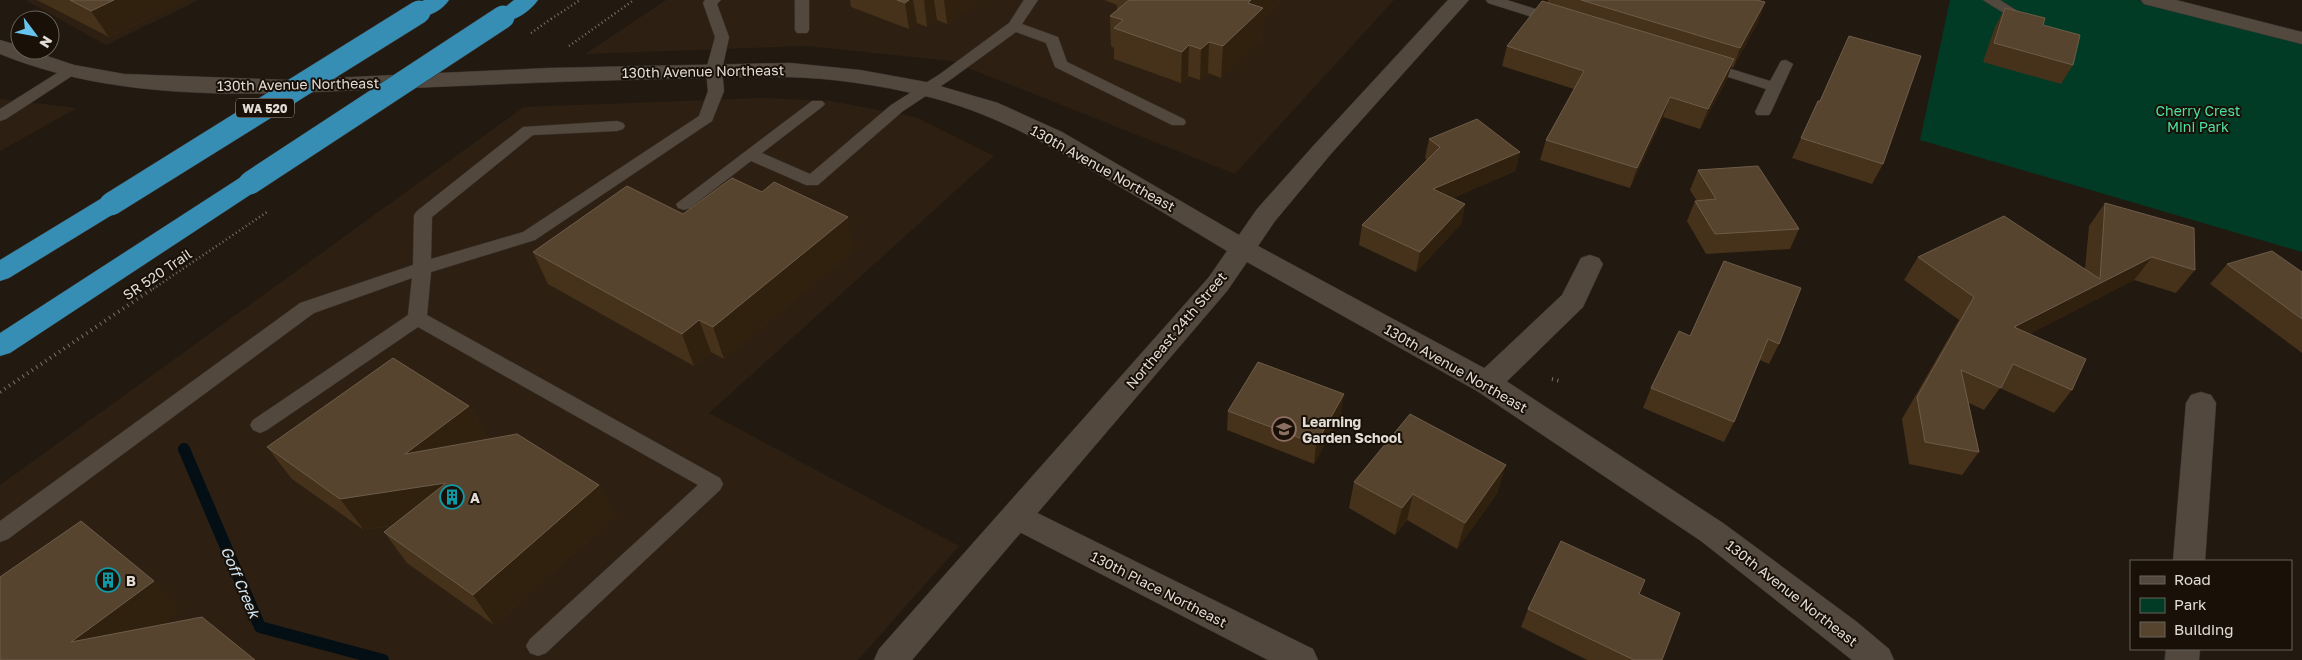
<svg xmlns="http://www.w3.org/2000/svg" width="2302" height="660" viewBox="0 0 2302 660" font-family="'Golos Text',sans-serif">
  <rect width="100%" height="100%" fill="#221910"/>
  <g fill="#2d2012">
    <path d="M25,0h174l-93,45z"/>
    <path d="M666,0h728l-159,174 -284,-113 -144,-15 -222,8z"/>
    <path d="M762,98l69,3 84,16 79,39 -285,257 250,133 -101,114h-858v-175l524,-378z"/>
    <path d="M0,99l77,9 -77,43z"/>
  </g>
  <path fill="#023b25" d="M1950,0h187l165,41v211l-382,-112z"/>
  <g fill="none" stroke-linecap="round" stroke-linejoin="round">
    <path stroke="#030e15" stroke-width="12" d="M184,449l76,178 123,33"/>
    <g stroke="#3a3430" stroke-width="1">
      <g id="service">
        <path d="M705,0h16l-4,4 12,33 -7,33 2,21 -12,30 -177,119 -104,32 -4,43 293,163 3,6 -3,6 -174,163 -8,3 -8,-3 -4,-7 4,-7 168,-154 -280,-158 -151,103 -7,3 -7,-3 -3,-5 3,-5 155,-105 4,-37 -98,35 -306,226 -8,3v-21l300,-218 113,-38 1,-50 3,-4 106,-84 94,-6 6,2 2,3 -2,3 -6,2 -84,4 -101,82 -1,42 92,-27 176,-116 9,-25 -2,-21 9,-33 -12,-34z"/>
        <path d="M795,0h14v30l-2,3h-10l-2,-3z"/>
        <path d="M1024,0h14l-16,24 36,13 9,25 117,57 2,3 -2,3h-12l-117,-58 -9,-24 -30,-11 -66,48 -47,31 -85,74h-12l-55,-24 -61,47 -6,2 -6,-2 -2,-4 136,-103h10l3,3 -3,3 -60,46 48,21 81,-69 49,-31 69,-51z"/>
        <path d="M1486,0h21l54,17 2,3 -7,4 -5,-1 -63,-20z"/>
        <path d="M1983,0h17l35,22 -7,4 -5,-1z"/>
        <path d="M1786,60l7,4 -22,48 -2,3h-12l-2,-3 11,-23 -66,-21 -2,-3 7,-4 65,20 11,-20z"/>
        <path d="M70,66l8,5 -3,3 -69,45 -6,2v-12l65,-41z"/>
      </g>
    </g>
    <g stroke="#3a3430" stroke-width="1">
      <g id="minor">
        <path d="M2141,0h35l126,32v12l-158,-40z"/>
        <path d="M1590,255l9,3 4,6 -20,43 -86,84 -10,3 -10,-3 -4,-8 4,-8 85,-80 19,-37z"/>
        <path d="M2201,392l10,3 5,8 -11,158h-32l13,-158 5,-8z"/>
        <path d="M1017,503l296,146 5,11h-50l-262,-135 -5,-9 5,-9z"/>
        <path d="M2166,649h34l-1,11h-34z"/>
      </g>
    </g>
    <g stroke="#3a3430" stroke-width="1">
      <path id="tertiary" d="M1448,0h21l-139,155 -55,66 -17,25 239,129 226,148 134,99 32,27 5,11h-42l-151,-119 -224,-150 -230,-129 -20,29 -315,369h-38l5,-11 330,-372 18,-26c-38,-23 -76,-46 -115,-69 -61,-36 -121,-71 -191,-87 -43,-10 -89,-17 -133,-18 -43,-1 -85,1 -128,2 -100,2 -200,7 -300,11 -121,6 -247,10 -360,-36v-14l20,6v4h9l45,15 50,9 163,6 262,-12 241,-5 70,7 66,12 72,21 64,29 177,103 18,-26 57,-64z"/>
    </g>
    <g stroke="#3a3430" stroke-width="1">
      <g id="motorway">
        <path d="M424,0h25c-7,11 -25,20 -37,16l-3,-4 3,-4z"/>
        <path d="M514,0h24c-8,12 -28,25 -42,21l-3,-4z"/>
        <path d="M250,175l9,2 3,6 -3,6 -249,164 -10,3v-23l241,-156z"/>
        <path d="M111,196l9,2 3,6 -3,6 -111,68 -9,3v-21l102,-62z"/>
      </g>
    </g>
    <g stroke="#7a736b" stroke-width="2.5" stroke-dasharray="1 3" stroke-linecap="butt">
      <path d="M551,19l29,-19"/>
      <path d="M569,46l65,-46"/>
      <path d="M153,289l114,-77"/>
    </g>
    <g stroke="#7a736b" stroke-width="4" stroke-dasharray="1 4.5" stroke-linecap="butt">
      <path d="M1552,379l8,2"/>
      <path d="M0,392l155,-105"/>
    </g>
    <use href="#service" fill="#52483d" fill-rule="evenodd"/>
    <use href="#minor" fill="#52483d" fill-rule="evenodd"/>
    <use href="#tertiary" fill="#52483d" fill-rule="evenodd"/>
    <use href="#motorway" fill="#368eb5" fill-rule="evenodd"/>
    <g stroke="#3a3430" stroke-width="24" stroke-linecap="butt">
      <g id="motorway-bridge">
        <path d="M250,183l253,-166"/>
        <path d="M111,204l308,-192"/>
      </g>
    </g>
    <path stroke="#7a736b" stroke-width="2.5" stroke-dasharray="1 3" stroke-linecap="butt" d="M531,33l20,-14"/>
    <use href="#motorway-bridge" stroke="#368eb5" stroke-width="23"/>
  </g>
  <g fill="#46321a">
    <path d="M37,0h149l-77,37z"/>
    <path d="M850,0h130l-33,24 -10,-4 -10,7 -10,-4 -8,6 -58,-22z"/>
    <path d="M1104,0h177l-18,18 -2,21 -40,39 -13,-5 -8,7 -12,-4 -7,7 -67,-24v-11l-3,-2 -1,-30 7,-6v-5z"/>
    <path d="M1548,0h209l8,2 -7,20 -25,46 -2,-1 -4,12 -27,50 -37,-12 -33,71 -90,-28 6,-20 28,-51 -72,-23 5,-20 40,-43z"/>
    <path d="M2005,8l68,57 -12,19 -78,-22 12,-35z"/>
    <path d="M1849,36l34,128 -11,20 -80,-26 26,-57h2z"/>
    <path d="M1429,139l91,13 -5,19 -62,27 12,6 -4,20 -45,48 -57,-27 3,-20 65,-65 -2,-2z"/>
    <path d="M1698,170l101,59 -9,20 -84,5 -19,-33 8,-20h2l-7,-11z"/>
    <path d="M2105,203l90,67 -19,23 -42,-13 -105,54 43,56 -18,23 -54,-25 -16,22 -15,-7 10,49 -17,23 -53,-11 -7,-45 57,-99 -55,-40 14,-23 167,12 4,-43z"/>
    <path d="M683,214l172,35 -131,110 -13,-7 -17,14 -146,-82 -15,-32z"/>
    <path d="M1724,261l55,83 -10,20 -9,-4 -26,62 -10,20 -81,-34 8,-20 39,-52z"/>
    <path d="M2227,264l75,8v81l-92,-69z"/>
    <path d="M469,406l18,32 -2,2 114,45 16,31 -121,109 -87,-62 -23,-31 8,-6 -28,4 -72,-51 -25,-32z"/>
    <path d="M1228,411l113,2 -27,51 -87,-34z"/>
    <path d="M1354,482l144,10 -41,57 -50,-29 -12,15 -46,-27z"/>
    <path d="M1639,594l23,66h-75l-66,-33 7,-18z"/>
  </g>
  <g fill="#30200e">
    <path d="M114,0h72l-77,37 -18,-26z"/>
    <path d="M909,0h4l4,23 -8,6 -4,-26z"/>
    <path d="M925,0h9l3,20 -10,7 -3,-26z"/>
    <path d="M944,0h36l-33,24z"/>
    <path d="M1251,0h30l-18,18 -2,21 -40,39 2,-32 25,-43z"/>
    <path d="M1765,2l-7,20 -25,46 7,-20z"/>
    <path d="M1209,42l-1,31 -8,7 1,-31z"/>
    <path d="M1189,45l-1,31 -7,7 1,-31z"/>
    <path d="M1734,59l-7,20 -27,50 8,-20z"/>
    <path d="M1670,97l-7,20 -33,71 7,-20z"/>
    <path d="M1520,152l-5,19 -86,38 4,-20z"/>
    <path d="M1465,204l-4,20 -45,48 4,-20z"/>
    <path d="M848,217l7,32 -131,110 -11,-32z"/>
    <path d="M2152,257l-18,23 -136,70 16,-23z"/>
    <path d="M699,320l12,32 -17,14 -12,-32z"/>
    <path d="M1344,394l-3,19 -27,51 2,-20z"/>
    <path d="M469,406l18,32 -61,48 20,-3 21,31 -103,16 -24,-31z"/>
    <path d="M1506,465l-8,27 -41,57 8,-26z"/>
    <path d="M599,485l16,31 -121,109 -21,-30z"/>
    <path d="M1413,494l-6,26 -12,15 7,-27z"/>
    <path d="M154,581l29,29 -67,50 -45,-18z"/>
  </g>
  <g fill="#57442e" stroke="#6c5c49">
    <path d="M70,0h44l-23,11z"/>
    <path d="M897,0h12l-4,3z"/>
    <path d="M1129,0h122l-3,3 15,5 -40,38 -14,-4 -8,7 -12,-4 -7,7 -68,-24 9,-8 -13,-4z"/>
    <path d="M1581,0h176l8,2 -25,46z"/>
    <path d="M1542,1l192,58 -26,50 -38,-12 -33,71 -91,-28 38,-69 -77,-25z"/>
    <path d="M2005,8l40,10 -2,7 37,10 -7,30 -79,-22z"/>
    <path d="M1849,36l72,20 -38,108 -82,-26 17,-37h2z"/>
    <path d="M1477,119l43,33 -87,37 32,15 -45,48 -58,-27 78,-78 -11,-8z"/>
    <path d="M1758,166l41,63 -84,5 -20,-33 21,-2 -18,-29z"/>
    <path d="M732,178l30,14 12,-10 74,35 -135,110 -14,-7 -17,14 -149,-82 94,-66 56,28z"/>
    <path d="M2105,203l89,25 1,42 -43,-13 -138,70 72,32 -14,31 -59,-26 -12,24 -40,-18 18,82 -54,-10 -8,-45 57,-100 -56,-40 86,-41 96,63z"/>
    <path d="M2272,251l30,21v47l-75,-55z"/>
    <path d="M1724,261l77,27 -22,56 -11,-5 -34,83 -83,-34 28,-57 11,5z"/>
    <path d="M393,358l76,48 -64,48 112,-20 82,51 -126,110 -89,-63 62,-49 -106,16 -73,-52z"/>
    <path d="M1258,362l86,32 -28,50 -88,-33z"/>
    <path d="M1410,414l96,51 -41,58 -52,-29 -11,14 -48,-26z"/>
    <path d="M81,521l73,60 -83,61 131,-25 53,43h-255v-83z"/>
    <path d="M1561,541l84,39 -6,14 41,19 -18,47h-28l-106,-51z"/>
  </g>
  <defs>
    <g id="school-ring" transform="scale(1.25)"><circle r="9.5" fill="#191008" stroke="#8d6e63" stroke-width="1.5"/><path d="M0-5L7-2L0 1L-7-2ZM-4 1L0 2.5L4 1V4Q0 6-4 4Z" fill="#8d6e63"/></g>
    <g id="building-ring" transform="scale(1.25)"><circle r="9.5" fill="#191008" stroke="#0f9aa8" stroke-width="1.5"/><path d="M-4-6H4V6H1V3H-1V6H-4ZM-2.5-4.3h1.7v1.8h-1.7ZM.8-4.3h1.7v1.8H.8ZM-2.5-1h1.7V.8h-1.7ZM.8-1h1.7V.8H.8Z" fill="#0f9aa8"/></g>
  </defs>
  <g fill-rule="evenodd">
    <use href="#school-ring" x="1284" y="429"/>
    <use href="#building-ring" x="452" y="497"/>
    <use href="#building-ring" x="108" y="580"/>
  </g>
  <g text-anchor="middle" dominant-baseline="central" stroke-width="4" stroke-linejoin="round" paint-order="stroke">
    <rect fill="#191008" stroke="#a69f98" stroke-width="1" x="236" y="98.5" width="58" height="19" rx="4"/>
    <g font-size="12" font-weight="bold" fill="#e2dcd6">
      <text x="265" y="108">WA 520</text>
    </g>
    <g font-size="14" fill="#e2dcd6" stroke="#191008">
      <text transform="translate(703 71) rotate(-1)">130th Avenue Northeast</text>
      <text transform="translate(298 84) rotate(-1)">130th Avenue Northeast</text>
      <text transform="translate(1103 168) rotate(29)">130th Avenue Northeast</text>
      <text transform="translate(157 274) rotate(-34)">SR 520 Trail</text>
      <text transform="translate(1176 330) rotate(-50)">Northeast 24th Street</text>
      <text transform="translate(1456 368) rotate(30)">130th Avenue Northeast</text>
      <text transform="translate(1159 589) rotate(27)">130th Place Northeast</text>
      <text transform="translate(1792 593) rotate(38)">130th Avenue Northeast</text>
    </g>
    <g font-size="14" fill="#4de0a2" stroke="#191008">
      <text x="2198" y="110">Cherry Crest<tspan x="2198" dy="16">Mini Park</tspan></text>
    </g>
    <g font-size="14" font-weight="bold" fill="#e2dcd6" stroke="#191008" text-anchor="start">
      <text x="1302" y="421">Learning<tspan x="1302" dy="16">Garden School</tspan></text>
      <text x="470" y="497">A</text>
      <text x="126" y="580">B</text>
    </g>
    <g font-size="15" font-style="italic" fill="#d0e7f5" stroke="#191008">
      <text transform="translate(241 582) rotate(67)">Goff Creek</text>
    </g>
  </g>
  <rect x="2130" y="560" width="162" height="90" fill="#191008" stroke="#69625a"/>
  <rect x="2140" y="576" width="25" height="8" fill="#52483d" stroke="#69625a"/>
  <text x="2174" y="585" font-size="15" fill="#e2dcd6">Road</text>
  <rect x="2140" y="598" width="25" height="15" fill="#023b25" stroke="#69625a"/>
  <text x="2174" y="610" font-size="15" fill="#e2dcd6">Park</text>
  <rect x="2140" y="622" width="25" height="15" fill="#57442e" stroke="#69625a"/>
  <text x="2174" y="635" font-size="15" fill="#e2dcd6">Building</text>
  <g transform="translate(35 35) rotate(122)"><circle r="24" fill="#191008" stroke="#69625a"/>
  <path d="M0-4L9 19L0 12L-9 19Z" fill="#67c4ef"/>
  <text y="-8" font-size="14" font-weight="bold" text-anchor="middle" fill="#e2dcd6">N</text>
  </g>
</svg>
